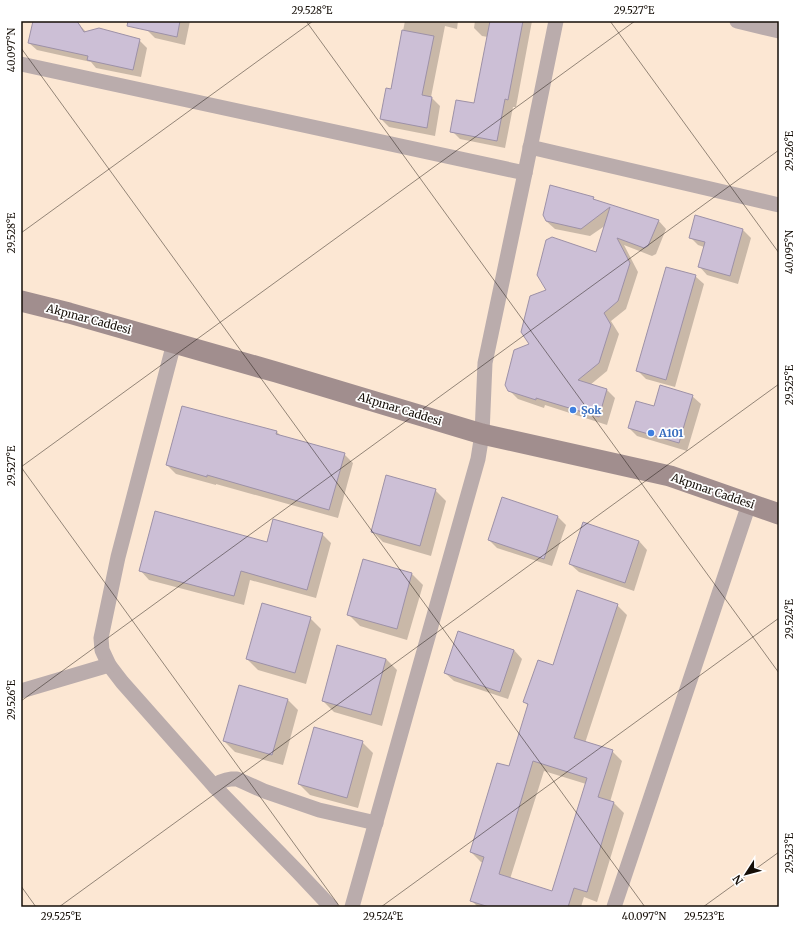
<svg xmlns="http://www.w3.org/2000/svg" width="800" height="928" viewBox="0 0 800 928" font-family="Merriweather,serif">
  <rect width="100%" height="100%" fill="#fce7d3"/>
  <g fill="#0003" fill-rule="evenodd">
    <path d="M34,21h38l5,1 9,10 53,8 8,8 -6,29 -45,-9 -5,-6 -54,-12 -8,-7z"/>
    <path d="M148,21h42l-5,24 -30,-7 -8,-8z"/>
    <path d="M405,21h53l-1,8 -12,-3 -14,71 9,9 -5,30 -46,-9 -8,-8 10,-29z"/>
    <path d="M475,21h57l-16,86h-3l-8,41 -45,-9 -8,-8 23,-27 13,-67 -6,-1 -8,-8z"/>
    <path d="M593,198l3,3 62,19 8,9 -10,25 -4,2 -28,-11 14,27 -12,37 -15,12 8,13 -12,37 -17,14 17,5 8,8 -8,27 -62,-20 -1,3 -26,-9 -9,-9 21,-46 18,-54 49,-36 9,-29 -16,11 -35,-7 -9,-8z"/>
    <path d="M696,217l47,13 8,8 -13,46 -31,-9 -8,-9 5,-19 -6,-2 -8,-8z"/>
    <path d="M695,276l9,8 -29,103 -29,-8 -8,-8z"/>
    <path d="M692,396l9,8 -14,47 -50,-15 -8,-8 25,-21z"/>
    <path d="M277,432l4,4 63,18 9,9 -15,55 -122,-34v1l-40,-11 -9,-9z"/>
    <path d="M435,490l11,11 -15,55 -48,-14 -11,-11z"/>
    <path d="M558,517l8,8 -14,41 -55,-18 -8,-8z"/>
    <path d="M322,534l9,9 -15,55 -66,-18 -6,25 -95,-25 -9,-10 128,-27z"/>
    <path d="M639,541l8,9 -13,41 -55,-19 -9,-8z"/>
    <path d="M412,574l11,11 -16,55 -47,-14 -11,-11z"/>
    <path d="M617,605l10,10 -42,128 27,8 10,10 -12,41 4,1 10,10 -27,89 -13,-5 -3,10h-103l-6,-6 12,-38 -3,-1 -10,-10 39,-84 18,-62 -3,-4 28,-36zM544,771l42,13 -33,108 -43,-13z"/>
    <path d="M310,618l11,11 -15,55 -48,-14 -11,-11z"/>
    <path d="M459,632l55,18 8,9 -14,40 -54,-18 -9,-8z"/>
    <path d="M338,646l48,13 11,11 -15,56 -48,-14 -11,-11z"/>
    <path d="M287,699l11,11 -15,55 -48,-13 -11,-11z"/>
    <path d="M362,742l11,11 -15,55 -48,-13 -11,-11z"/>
  </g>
  <g fill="#ccbfd6" stroke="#9d91a7" fill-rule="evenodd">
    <path d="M33,21h44l7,11 15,-4 41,11 -7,31 -46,-10 1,-4 -60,-13z"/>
    <path d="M128,21h52l-3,16 -50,-11z"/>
    <path d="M490,21h33l-15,79 -3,-1 -8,42 -47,-9 6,-32 18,3z"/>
    <path d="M402,30l32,6 -12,59 10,2 -5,31 -47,-9 6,-31 5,1z"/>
    <path d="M550,185l44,12 -1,2 66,21 -11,26 -4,2 -27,-10 13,25 -12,38 -14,12 7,12 -12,38 -21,17 29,9 -8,28 -63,-19v2l-28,-9 -3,-6 9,-35 15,-6 -8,-12 9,-36 16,-6 -9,-15 9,-35 6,-3 44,15 14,-45 -29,22 -35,-8 -3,-6z"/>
    <path d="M695,215l48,14 -13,47 -32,-9 7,-25 -16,-4z"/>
    <path d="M666,267l30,8 -30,105 -30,-9z"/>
    <path d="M660,385l33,10 -14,48 -51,-15 8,-27 18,5z"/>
    <path d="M182,406l95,25 -1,3 69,19 -16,57 -122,-35v2l-41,-12z"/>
    <path d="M386,475l50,14 -16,57 -49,-14z"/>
    <path d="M502,497l56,19 -14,43 -56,-19z"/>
    <path d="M155,511l112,31 6,-23 50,14 -16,57 -66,-19 -7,25 -95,-25z"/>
    <path d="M583,522l56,19 -14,42 -56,-19z"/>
    <path d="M363,559l49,14 -15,56 -50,-14z"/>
    <path d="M577,590l41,14 -44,134 39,12 -15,47 16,5 -27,90 -13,-4 -6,19h-79l-19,-6 14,-44 -14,-5 27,-89 12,3 19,-62 -5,-2 15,-42 15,5zM533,761l54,17 -35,113 -53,-17z"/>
    <path d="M262,603l49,14 -16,56 -49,-14z"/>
    <path d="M458,631l56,19 -14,42 -56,-19z"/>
    <path d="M337,645l49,14 -15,56 -49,-14z"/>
    <path d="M239,685l49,14 -16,56 -49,-14z"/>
    <path d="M314,727l49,14 -16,57 -49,-14z"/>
  </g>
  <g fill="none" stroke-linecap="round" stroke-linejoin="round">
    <g stroke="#baacac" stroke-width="15">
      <path d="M737,21l42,10"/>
      <path d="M21,64l504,109"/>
      <path d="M530,147l249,58"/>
      <path d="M174,343l-56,214 -17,81 1,12 7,15 13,17 93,105 83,85 33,35"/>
      <path d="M21,691l88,-26"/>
      <path d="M215,787l5,-5 6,-2 5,-1h6l27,12 55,19 57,13"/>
      <path d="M352,907l126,-448 4,-25 3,-71 40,-190 31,-152"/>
      <path d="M614,907l135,-403"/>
    </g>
    <path stroke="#a18e8e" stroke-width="21" d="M21,301l48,12 207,59 206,62 188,42 109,38"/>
  </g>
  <path fill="none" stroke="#150e07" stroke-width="1" stroke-opacity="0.45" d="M306,21l473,652M610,21l169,232M21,48l624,859M21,233l292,-212M21,467l614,-446M21,467l319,440M21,701l758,-551M21,886l15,21M59,907l720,-523M381,907l398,-289M703,907l76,-55"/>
  <g fill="#3f7fe0" stroke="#fff" stroke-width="1.5">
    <circle cx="573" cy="410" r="4"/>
    <circle cx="651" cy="433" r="4"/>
  </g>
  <g text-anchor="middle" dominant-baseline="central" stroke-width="3.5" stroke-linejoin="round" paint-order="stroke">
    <g font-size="11" fill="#150e07" stroke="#fff">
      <text transform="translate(89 319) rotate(15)">Akpınar Caddesi</text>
      <text transform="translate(400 409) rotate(17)">Akpınar Caddesi</text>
      <text transform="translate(713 491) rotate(19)">Akpınar Caddesi</text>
    </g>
    <g font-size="11" font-weight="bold" fill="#366cbe" stroke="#fff" text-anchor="start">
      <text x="581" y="410">Şok</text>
      <text x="659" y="433">A101</text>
    </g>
  </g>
  <rect width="800" height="928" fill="none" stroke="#ffffff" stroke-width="44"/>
  <g transform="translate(746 874) rotate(234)" stroke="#ffffff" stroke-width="3" paint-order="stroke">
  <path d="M0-3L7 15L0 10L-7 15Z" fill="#150e07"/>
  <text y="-6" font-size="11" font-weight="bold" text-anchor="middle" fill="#150e07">N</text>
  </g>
  <rect x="22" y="22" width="756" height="884" fill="none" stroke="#150e07" stroke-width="1.5"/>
  <g font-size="10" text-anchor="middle" fill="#150e07">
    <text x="312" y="14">29.528°E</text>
    <text x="634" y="14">29.527°E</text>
    <text transform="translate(11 50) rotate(-90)" y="4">40.097°N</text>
    <text transform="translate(789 151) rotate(-90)" y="4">29.526°E</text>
    <text transform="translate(11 233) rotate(-90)" y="4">29.528°E</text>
    <text transform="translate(789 252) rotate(-90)" y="4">40.095°N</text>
    <text transform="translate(789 385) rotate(-90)" y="4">29.525°E</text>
    <text transform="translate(11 466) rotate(-90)" y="4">29.527°E</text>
    <text transform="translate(789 619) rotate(-90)" y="4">29.524°E</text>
    <text transform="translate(11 700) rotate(-90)" y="4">29.526°E</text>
    <text transform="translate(789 853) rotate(-90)" y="4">29.523°E</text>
    <text x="61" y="920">29.525°E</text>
    <text x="383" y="920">29.524°E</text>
    <text x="644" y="920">40.097°N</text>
    <text x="704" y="920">29.523°E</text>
  </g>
</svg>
